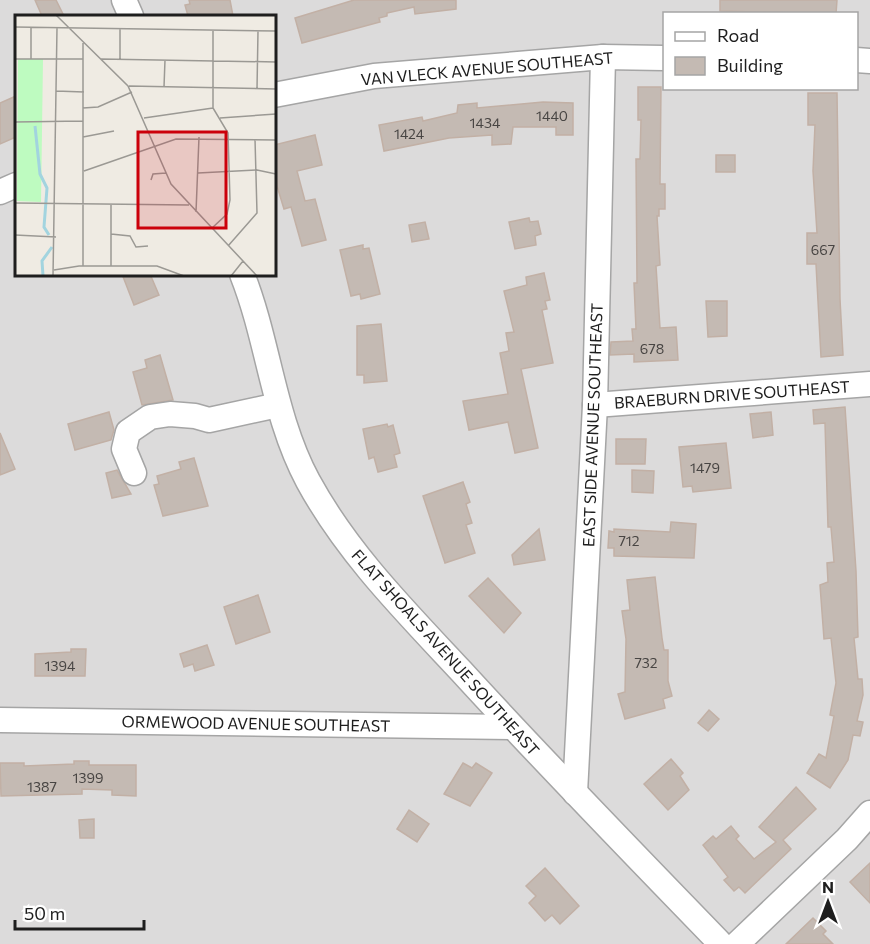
<svg xmlns="http://www.w3.org/2000/svg" width="870" height="944" viewBox="0 0 870 944" font-family="Commissioner,sans-serif">
  <rect width="100%" height="100%" fill="#efebe3"/>
  <path fill="#dcdbdb" fill-rule="evenodd" d="M0,0h870v944h-870zM664,14h192v74h-192zM16,16h258v258h-258z"/>
  <g fill="#c4bab3" stroke="#c2b0a5" stroke-width="1.5">
    <path d="M35,0h21l8,16h-22z"/>
    <path d="M189,0h41l3,16h-45l-3,-11 5,-1z"/>
    <path d="M354,0h102v9l-41,5 -1,-7 -27,6v3l-8,2 1,4 -78,21 -7,-25z"/>
    <path d="M720,0h117l-1,14 -116,-3z"/>
    <path d="M638,87h23l-1,97h5v25h-6v7h-2l3,49 -4,1 4,62 16,-1 2,33 -44,2v-8l-24,1 1,-13 22,-1 -1,-12h4l-2,-46h3l-1,-124h4l1,-39h-3z"/>
    <path d="M808,93h29l3,206 3,56 -22,2 -5,-93h-9v-31h10l-4,-62 2,-46h-7z"/>
    <path d="M16,96v41l-16,7v-41z"/>
    <path d="M543,102l30,1v32h-17v-8h-43l-2,17 -19,1v-10l-43,3 -65,13 -5,-26 43,-8 1,4 34,-8 1,-8 19,-2v5z"/>
    <path d="M315,135l7,30 -25,6 8,30 10,-2 11,41 -24,6 -11,-39 -7,2 -7,-23 -3,-41z"/>
    <rect x="716" y="155" width="19" height="17"/>
    <path d="M529,218l1,4 8,-1 3,13 -6,2 1,9 -21,4 -6,-27z"/>
    <path d="M425,222l4,17 -17,3 -3,-17z"/>
    <path d="M363,245v4l6,-1 11,46 -19,5 -1,-5 -9,2 -11,-46z"/>
    <path d="M544,273l6,27 -5,1 2,8 -5,1 11,53 -32,6 17,79 -23,5 -7,-31 -39,8 -6,-29 45,-7 -8,-41 9,-2 -3,-18 8,-1 -10,-41 23,-6 -1,-8z"/>
    <path d="M122,274h28l9,21 -25,10z"/>
    <path d="M706,301h21v35l-19,1z"/>
    <path d="M381,324l6,57 -23,2v-8h-7v-49z"/>
    <path d="M160,355l13,45 -31,5 -9,-33 14,-4 -2,-8z"/>
    <path d="M845,407l11,164 2,66 -4,1 4,41h4l1,16 -6,26 6,1 -3,14 -7,-1 -5,25 -18,28 -23,-15 12,-19 7,4 8,-42 -4,-1 6,-32 -5,-45 -7,1 -4,-54 8,-3 -1,-19 7,-1 -3,-35h-3l-3,-104 -11,1 -1,-14z"/>
    <path d="M109,412l5,18 -3,10 -36,10 -7,-26z"/>
    <path d="M771,412l2,23 -20,3 -3,-24z"/>
    <path d="M387,424l1,3 5,-2 7,28 -6,2 3,12 -19,5 -4,-15 -5,2 -6,-30z"/>
    <path d="M0,433l15,36 -15,6z"/>
    <path d="M616,439h30l-1,25h-29z"/>
    <path d="M726,443l5,45 -38,4 -1,-6 -9,1 -4,-40z"/>
    <path d="M194,458l14,48 -45,10 -9,-31 5,-1 -2,-8 24,-7 -2,-7z"/>
    <path d="M117,470l14,24 -19,4 -6,-25z"/>
    <path d="M632,470l22,1 -1,22 -21,-1z"/>
    <path d="M463,482l7,20 -4,2 6,19 -6,2 9,28 -30,10 -22,-67z"/>
    <path d="M671,522l25,2 -2,34 -80,-2v-8h-6l1,-17 5,1v-3l56,3z"/>
    <path d="M539,529l6,31 -31,5 -2,-10z"/>
    <path d="M655,577l7,61 2,12h4v31l4,15 -9,3 2,9 -40,11 -7,-25 7,-2 1,-53 -4,-28 8,-1 -3,-30z"/>
    <path d="M488,578l33,35 -17,20 -35,-37z"/>
    <path d="M258,595l12,37 -34,12 -12,-37z"/>
    <path d="M207,645l7,20 -19,6 -2,-7 -9,3 -4,-13z"/>
    <path d="M71,649h15l-1,27h-50v-22l36,-2z"/>
    <path d="M709,710l10,9 -11,12 -10,-8z"/>
    <path d="M671,759l12,14 -3,3 9,14 -21,20 -24,-26z"/>
    <path d="M74,761h15v4h47v31l-24,-1v-5l-30,-1v5l-81,2 -1,-33h24v3l50,-2z"/>
    <path d="M463,763l9,5 4,-5 16,10 -22,33 -26,-12z"/>
    <path d="M796,787l20,22 -33,31 8,9 -46,44 -6,-6 -5,4 -10,-11 4,-3 -25,-32 10,-9 3,3 15,-13 8,10 -3,3 18,20 22,-17 -17,-15z"/>
    <path d="M409,810l20,14 -12,18 -20,-13z"/>
    <path d="M94,819v19h-14l-1,-18z"/>
    <path d="M870,863v40l-20,-21z"/>
    <path d="M545,868l34,38 -19,18 -8,-9 -7,6 -16,-18 7,-7 -10,-10z"/>
    <path d="M813,918l13,13 -3,3 10,10h-47z"/>
  </g>
  <g fill="none" stroke-linecap="round" stroke-linejoin="round">
    <g stroke="#a5a5a5" stroke-width="27">
      <g id="minor">
        <path d="M124,0l7,16"/>
        <path d="M856,60l14,1"/>
        <path d="M274,95l100,-19 229,-19 61,1"/>
        <path d="M0,192l16,-7"/>
        <path d="M242,274c27,68 31,142 66,207 39,72 98,131 153,190 85,93 173,183 260,273"/>
        <path d="M595,405l275,-21"/>
        <path d="M134,473l-10,-24 4,-17 22,-15 20,-3 25,2 14,4 69,-15"/>
        <path d="M0,720l512,7"/>
        <path d="M575,793l20,-388 8,-348"/>
        <path d="M737,944l110,-105 23,-26"/>
      </g>
    </g>
    <use href="#minor" stroke="#fff" stroke-width="24"/>
  </g>
  <g text-anchor="middle" dominant-baseline="central" stroke-width="5" stroke-linejoin="round" paint-order="stroke">
    <g font-size="14" fill="#484543">
      <text x="552" y="115">1440</text>
      <text x="485" y="122">1434</text>
      <text x="409" y="133">1424</text>
      <text x="823" y="249">667</text>
      <text x="652" y="348">678</text>
      <text x="705" y="467">1479</text>
      <text x="629" y="540">712</text>
      <text x="646" y="662">732</text>
      <text x="60" y="665">1394</text>
      <text x="88" y="777">1399</text>
      <text x="42" y="786">1387</text>
    </g>
    <g font-size="16" fill="#1e1e1e" stroke="#fff">
      <text transform="translate(487 68) rotate(-5)">VAN VLECK AVENUE SOUTHEAST</text>
      <text transform="translate(732 394) rotate(-4)">BRAEBURN DRIVE SOUTHEAST</text>
      <text transform="translate(592 425) rotate(-88)">EAST SIDE AVENUE SOUTHEAST</text>
      <text transform="translate(446 652) rotate(48)">FLAT SHOALS AVENUE SOUTHEAST</text>
      <text transform="translate(256 723) rotate(1)">ORMEWOOD AVENUE SOUTHEAST</text>
    </g>
  </g>
  <g transform="translate(15 15)">
    <rect width="261" height="261" fill="#efebe3"/>
    <path d="M3,44h25l-2,143 -24,-1z" fill="#befbc0"/>
    <path fill="none" stroke="#a2d4df" stroke-width="3" d="M20,111l5,48 7,14 -3,39 5,8M28,261l-1,-15 10,-14"/>
    <path fill="none" stroke="#9b9994" stroke-width="1.5" d="M41,0l72,71 43,98 86,92M0,12l261,4M16,12v32M68,28v223M0,44h68M86,44l175,3M105,44v-30M114,71l147,3M149,72l1,-27M242,74l1,-58M41,76l28,1M68,93l15,-1 34,-15M129,103l69,-10M205,103l56,-4M0,107l68,-1M68,122l31,-6M69,156l92,-32 100,1M183,158l59,-3 19,4M136,165l2,-6 13,-1M0,188l174,2M181,197l3,-75M197,213l15,-14 3,-14 -2,-67 -15,-25v-78M96,219l19,2 6,11 12,-1M0,220l41,2M213,231l29,-33 -2,-74M96,251v-62M39,255l25,-4h78l27,10M38,261l4,-248M216,261l12,-15"/>
    <path fill="#cc000b" fill-opacity="0.15" stroke="#cc000b" stroke-width="3" d="M123,117h88v96h-88z"/>
    <rect width="261" height="261" fill="none" stroke="#1e1e1e" stroke-width="3"/>
  </g>
  <rect x="663" y="12" width="195" height="78" fill="#ffffff" stroke="#a5a5a5" stroke-width="1.5"/>
  <rect x="675" y="32" width="30" height="9" fill="#ffffff" stroke="#a5a5a5" stroke-width="1.5"/>
  <text x="717" y="42" font-size="18" fill="#1e1e1e">Road</text>
  <rect x="675" y="57" width="30" height="18" fill="#c4bab3" stroke="#a5a5a5" stroke-width="1.5"/>
  <text x="717" y="72" font-size="18" fill="#1e1e1e">Building</text>
  <g transform="translate(828 902)" stroke="#ffffff" stroke-width="4.5" paint-order="stroke">
  <path d="M0-4.5L10 22L0 15L-10 22Z" fill="#1e1e1e"/>
  <text y="-9" font-size="16" font-weight="bold" text-anchor="middle" fill="#1e1e1e">N</text>
  </g>
  <path d="M15 920v9h129v-9" fill="none" stroke="#1e1e1e" stroke-width="3"/>
  <text x="24" y="920" font-size="18" fill="#1e1e1e" stroke="#ffffff" stroke-width="4.5" paint-order="stroke">50 m</text>
</svg>
